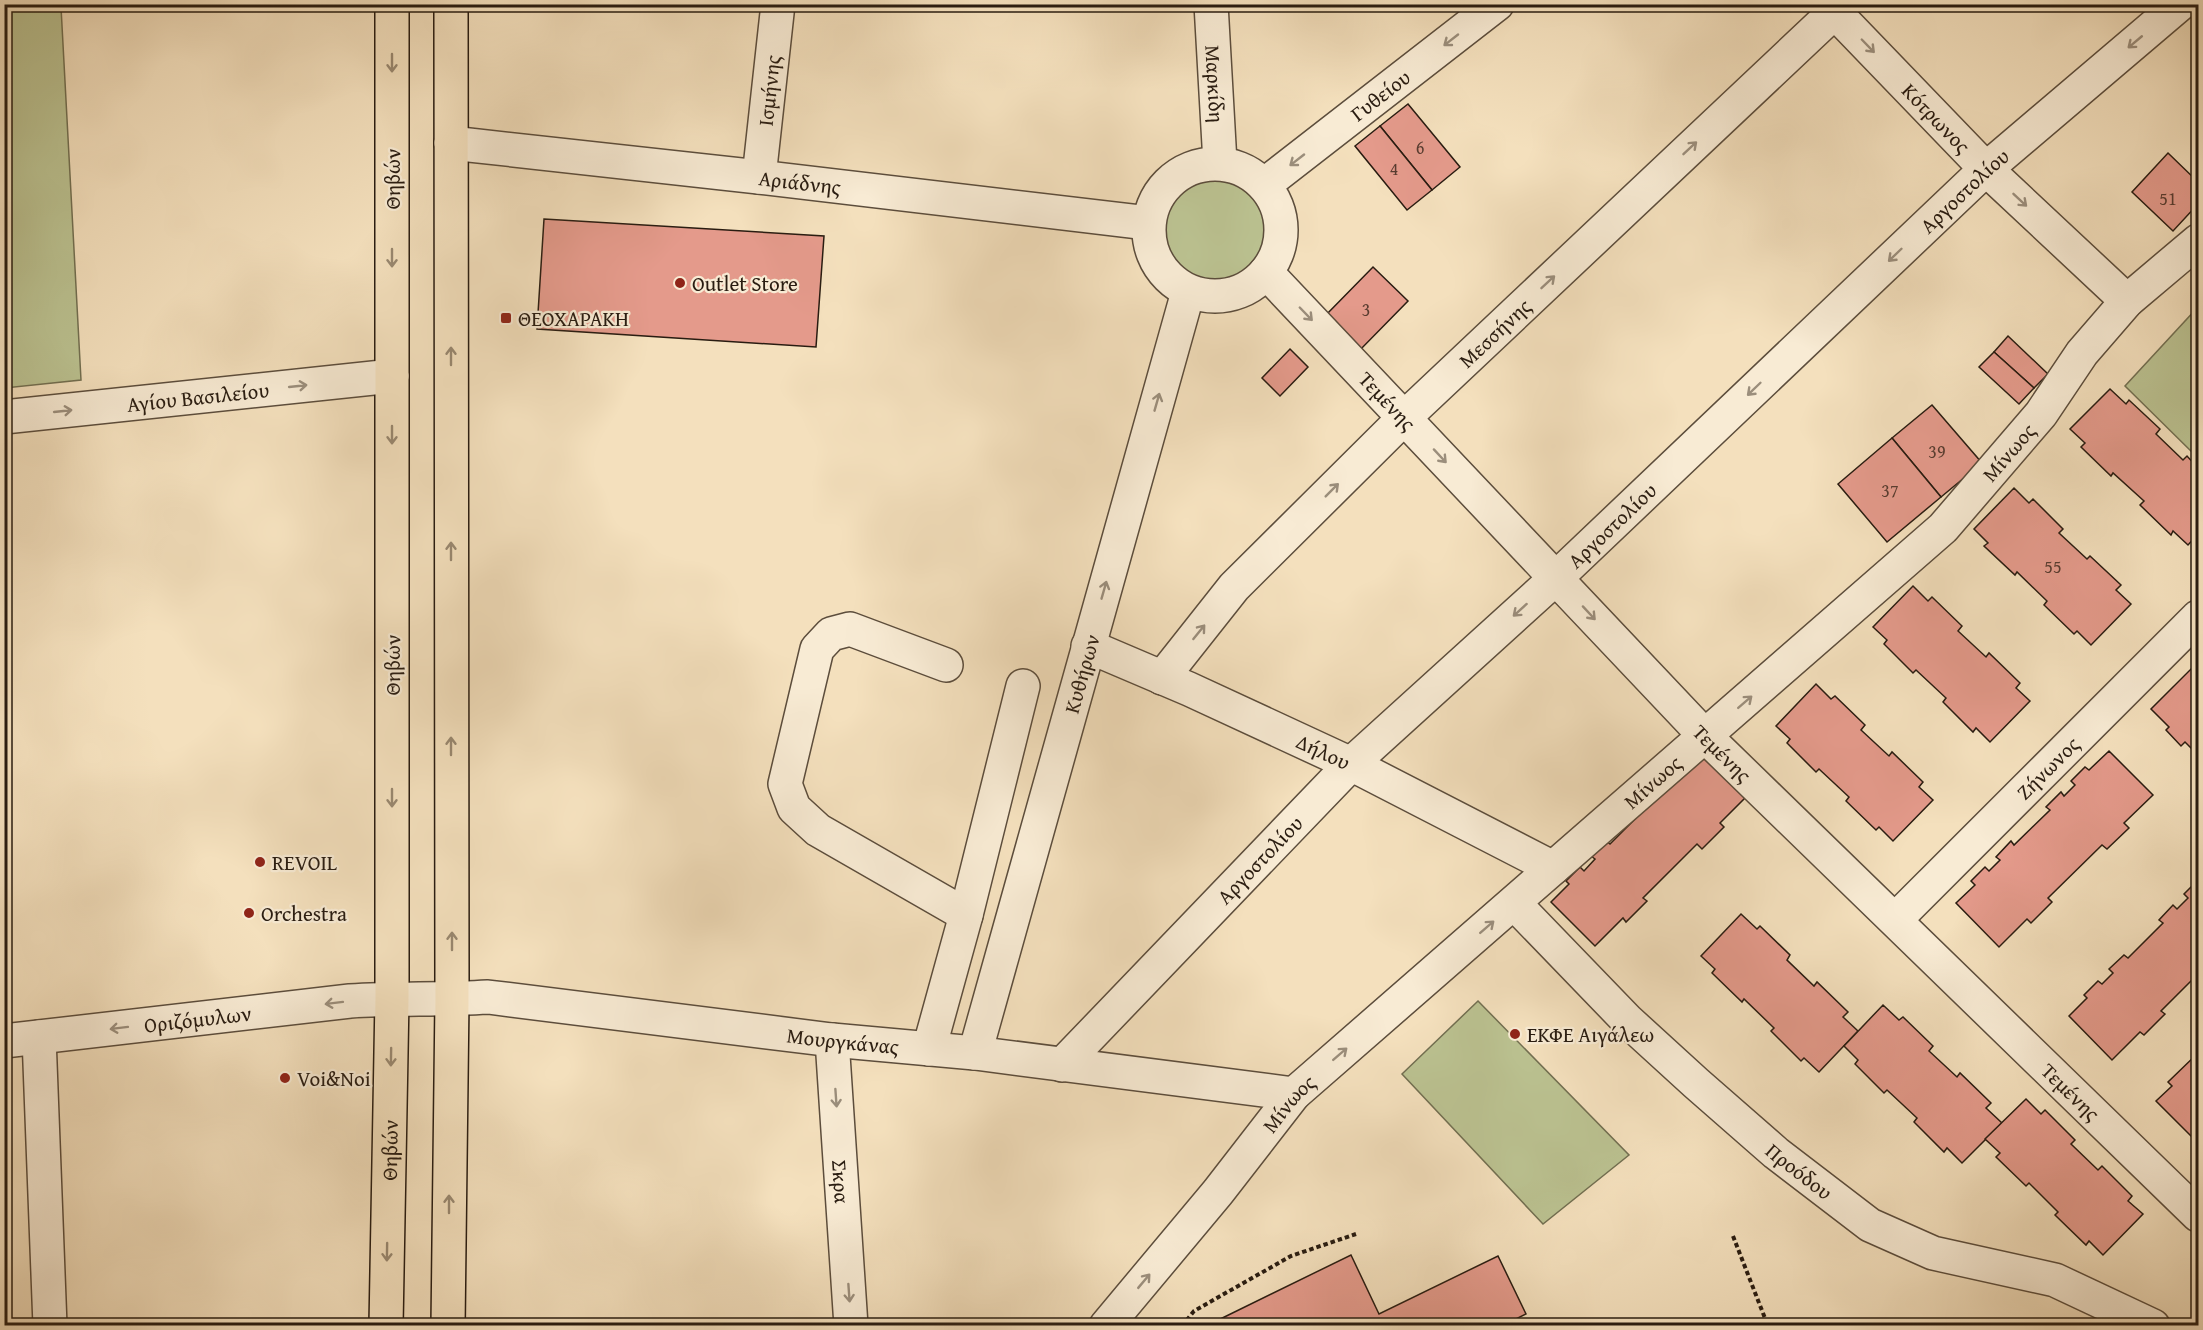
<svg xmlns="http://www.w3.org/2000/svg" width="2203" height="1330" viewBox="0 0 2203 1330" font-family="'Gentium Book Plus',serif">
  <rect width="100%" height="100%" fill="#f4e0bd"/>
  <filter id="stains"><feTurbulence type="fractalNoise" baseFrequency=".00333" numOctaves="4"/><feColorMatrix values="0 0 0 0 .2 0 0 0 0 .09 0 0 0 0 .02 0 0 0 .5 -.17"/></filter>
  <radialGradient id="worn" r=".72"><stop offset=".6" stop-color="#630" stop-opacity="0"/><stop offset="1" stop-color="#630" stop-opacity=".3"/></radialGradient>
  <g fill="#bbc291" stroke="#726f51" stroke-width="1.5">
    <path d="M61,7l20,373 -76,8v-379z"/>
    <circle cx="1215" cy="228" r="55"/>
    <path d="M2198,307v151l-73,-72z"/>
    <path d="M1478,1001l151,154 -86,69 -141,-150z"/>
  </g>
  <g fill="#e49a8b" stroke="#291c11" stroke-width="1.5">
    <path d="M1408,104l52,63 -28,23 -52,-64z"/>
    <path d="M1380,126l52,64 -25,20 -52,-64z"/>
    <path d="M2168,153l30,29v22l-25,27 -41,-39z"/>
    <path d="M544,219l280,17 -8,111 -279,-18z"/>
    <path d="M1373,267l35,34 -50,51 -34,-35z"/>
    <path d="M2008,336l40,38 -14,14 -40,-36z"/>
    <path d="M1290,349l18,18 -28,29 -18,-18z"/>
    <path d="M1994,352l40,36 -15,16 -40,-37z"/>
    <path d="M2110,389l16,15 3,-4 31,29 -4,5 27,26 4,-4 11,12v66l-10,11 -15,-14 -2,4 -31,-30 4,-4 -31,-28 -2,3 -30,-29 4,-4 -15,-14z"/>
    <path d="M1932,405l50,58 -41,34 -49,-59z"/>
    <path d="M1892,438l49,59 -54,45 -49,-58z"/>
    <path d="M2014,488l15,15 4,-4 30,30 -4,4 28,26 3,-3 31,29 -5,5 15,14 -40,41 -14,-14 -3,3 -30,-29 3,-4 -30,-29 -2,3 -31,-29 4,-3 -14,-14z"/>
    <path d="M1913,586l15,15 4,-4 30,29 -4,5 28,26 3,-4 31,30 -4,5 14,13 -40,41 -14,-14 -3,4 -30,-30 3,-4 -30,-28 -3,3 -29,-29 3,-4 -14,-13z"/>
    <path d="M2194,666l4,5v92l-6,-6 4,-4 -11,-11 -4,4 -15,-16 3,-3 -18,-18z"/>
    <path d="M1816,684l15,15 4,-3 30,29 -4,5 28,26 3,-4 31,30 -4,5 14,13 -40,41 -14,-14 -3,3 -30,-29 3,-4 -30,-28 -3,3 -29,-29 3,-4 -14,-13z"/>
    <path d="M1704,750l44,45 -28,28 4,4 -22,22 -5,-5 -54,54 4,3 -21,21 -3,-4 -28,28 -44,-44 18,-18 -3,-3 14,-14 4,4 11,-12 -4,-3 15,-15 4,3z"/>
    <path d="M2109,751l44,44 -29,28 5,5 -22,21 -5,-4 -54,53 4,4 -21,21 -4,-4 -28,28 -43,-44 19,-18 -4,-4 14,-14 4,4 11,-11 -4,-3 15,-16 3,4 36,-35 -4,-3 15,-15 3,4 11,-11 -4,-4 14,-14 4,3z"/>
    <path d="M2198,880v94l-37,37 4,3 -21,21 -4,-3 -28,28 -43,-44 18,-18 -3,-3 14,-14 4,3 11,-11 -4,-4 15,-14 4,3 35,-35 -4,-3 14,-15 4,4 11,-11 -4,-4z"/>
    <path d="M1741,914l16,15 3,-3 30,29 -3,5 27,26 3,-4 31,30 -5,5 15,14 -39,41 -15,-14 -3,3 -30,-30 3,-3 -30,-29 -2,3 -30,-29 3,-4 -14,-13z"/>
    <path d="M1883,1005l16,15 4,-3 30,29 -4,5 28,26 3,-4 31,30 -5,5 16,15 -40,40 -15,-15 -3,4 -30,-30 3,-4 -30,-28 -3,3 -29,-29 3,-4 -14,-14z"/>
    <path d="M2198,1053v88l-1,1 -41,-41 16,-15 -4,-4z"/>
    <path d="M2026,1099l15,15 4,-4 30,30 -4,4 27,26 4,-4 30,30 -4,5 15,13 -40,41 -14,-14 -3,4 -31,-30 3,-3 -29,-29 -3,3 -30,-29 4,-4 -15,-14z"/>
    <path d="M1351,1255l28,59 119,-58 28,58 -24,12h-296z"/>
  </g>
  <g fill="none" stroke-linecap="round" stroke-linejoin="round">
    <g stroke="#5c4d3c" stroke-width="36">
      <g id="minor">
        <path id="s1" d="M1211,4l9,159"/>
        <path id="s2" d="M1827,4l159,165 141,132"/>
        <path id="s3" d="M451,143l308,34 389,46"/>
        <circle cx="1215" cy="230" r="66"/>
        <path id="s4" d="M759,177l19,-173"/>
        <path id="s5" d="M1264,185l233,-181"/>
        <path id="s6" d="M1266,272l440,465 492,478"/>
        <path id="s7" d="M4,417l388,-41"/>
        <path id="s8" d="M1088,646l101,43 162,75 202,104"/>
        <path d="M946,665l-96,-36 -19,5 -14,15 -32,135 9,24 24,22 148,85"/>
        <path id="s9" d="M1162,678l72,-91 170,-169 439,-414"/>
        <path id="s10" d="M1514,903l113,117 69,63 80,70 94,72 63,28 122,27 98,46"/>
        <path id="s11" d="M1896,919l302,-302"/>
        <path d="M39,1037l11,289"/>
        <path id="s12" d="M832,1040l19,286"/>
        <path id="s13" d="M4,1041l346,-40c46,-3 92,-1 138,-4l344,43 143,13 319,41"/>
        <path d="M929,1049l37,-134 57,-229"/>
        <path id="s14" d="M975,1053l213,-761"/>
        <path id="s15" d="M1062,1065l289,-301 205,-186 430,-409 194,-165"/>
        <path id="s16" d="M1106,1326l112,-134 76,-98 649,-566 98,-114 41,-61 45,-52 71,-60"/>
      </g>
    </g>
    <g stroke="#291c11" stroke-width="36">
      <g id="major">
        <path id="s17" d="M386,1326l6,-328v-994"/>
        <path d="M448,1326l4,-327 -1,-995"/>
      </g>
    </g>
    <g stroke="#291c11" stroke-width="4" stroke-dasharray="4.5 3" stroke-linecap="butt">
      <path d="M1733,1236l35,90"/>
      <path d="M1182,1326l12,-15 97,-55 65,-22"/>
    </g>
    <use href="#minor" stroke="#f8ebd4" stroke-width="33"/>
    <use href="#major" stroke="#f4e0bd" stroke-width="33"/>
  </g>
  <defs><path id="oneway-shaft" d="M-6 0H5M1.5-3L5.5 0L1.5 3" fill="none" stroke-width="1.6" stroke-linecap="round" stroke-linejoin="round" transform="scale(1.5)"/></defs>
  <g stroke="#9b8e7c">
    <use href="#oneway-shaft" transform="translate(1451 40) rotate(142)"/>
    <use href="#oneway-shaft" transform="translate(2135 42) rotate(140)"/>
    <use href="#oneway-shaft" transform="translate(1868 46) rotate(46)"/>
    <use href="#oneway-shaft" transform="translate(1690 148) rotate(-43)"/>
    <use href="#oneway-shaft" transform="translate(1297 160) rotate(142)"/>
    <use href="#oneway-shaft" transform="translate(2020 200) rotate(43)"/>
    <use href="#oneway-shaft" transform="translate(1895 255) rotate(136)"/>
    <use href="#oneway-shaft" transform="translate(1548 282) rotate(-43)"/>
    <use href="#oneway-shaft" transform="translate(1306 314) rotate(46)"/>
    <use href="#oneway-shaft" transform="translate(298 386) rotate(-6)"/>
    <use href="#oneway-shaft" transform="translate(1754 389) rotate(136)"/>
    <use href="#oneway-shaft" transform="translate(1157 402) rotate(-74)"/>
    <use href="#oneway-shaft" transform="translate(63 411) rotate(-6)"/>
    <use href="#oneway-shaft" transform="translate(1440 456) rotate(47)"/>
    <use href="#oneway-shaft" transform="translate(1332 490) rotate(-45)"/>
    <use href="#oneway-shaft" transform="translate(1104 590) rotate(-74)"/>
    <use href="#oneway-shaft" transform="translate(1520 610) rotate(138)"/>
    <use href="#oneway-shaft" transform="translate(1589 613) rotate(47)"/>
    <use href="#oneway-shaft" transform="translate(1199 632) rotate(-51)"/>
    <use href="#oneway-shaft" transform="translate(1745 702) rotate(-41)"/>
    <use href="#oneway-shaft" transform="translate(1487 927) rotate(-41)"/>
    <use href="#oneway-shaft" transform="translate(334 1003) rotate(173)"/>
    <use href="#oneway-shaft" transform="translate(119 1028) rotate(173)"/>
    <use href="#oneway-shaft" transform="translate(1340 1054) rotate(-41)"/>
    <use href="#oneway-shaft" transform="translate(836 1098) rotate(86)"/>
    <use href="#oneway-shaft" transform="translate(1144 1281) rotate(-50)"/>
    <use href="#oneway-shaft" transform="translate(849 1293) rotate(86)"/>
  </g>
  <g stroke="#998870">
    <use href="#oneway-shaft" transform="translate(392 63) rotate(90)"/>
    <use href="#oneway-shaft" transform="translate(392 258) rotate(90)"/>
    <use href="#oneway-shaft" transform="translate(451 356) rotate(-90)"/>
    <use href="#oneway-shaft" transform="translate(392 435) rotate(90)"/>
    <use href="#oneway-shaft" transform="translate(451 551) rotate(-90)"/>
    <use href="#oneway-shaft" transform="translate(451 746) rotate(-90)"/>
    <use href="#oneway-shaft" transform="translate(392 798) rotate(90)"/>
    <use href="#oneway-shaft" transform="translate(452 941) rotate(-90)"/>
    <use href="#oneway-shaft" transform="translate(391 1057) rotate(91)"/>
    <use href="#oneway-shaft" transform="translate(449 1204) rotate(-90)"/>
    <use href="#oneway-shaft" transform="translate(387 1252) rotate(91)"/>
  </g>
  <g fill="#8f2418" stroke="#f8ebd4" stroke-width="2">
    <circle cx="680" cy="283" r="6"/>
    <rect x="500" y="312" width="12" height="12" rx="3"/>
    <circle cx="260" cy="862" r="6"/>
    <circle cx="249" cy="913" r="6"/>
    <circle cx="1515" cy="1034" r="6"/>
    <circle cx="285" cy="1078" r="6"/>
  </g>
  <g text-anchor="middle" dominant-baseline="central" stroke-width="4.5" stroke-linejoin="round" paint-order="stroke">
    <g font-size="18" fill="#583c30">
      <text x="1420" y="147">6</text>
      <text x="1394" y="168">4</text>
      <text x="2168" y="198">51</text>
      <text x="1366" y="309">3</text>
      <text x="1937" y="451">39</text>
      <text x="1890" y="490">37</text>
      <text x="2053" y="566">55</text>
    </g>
    <g font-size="21" fill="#291c11" stroke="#f8ebd4">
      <text stroke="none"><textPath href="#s1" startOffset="80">Μαρκίδη</textPath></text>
      <text stroke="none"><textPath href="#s4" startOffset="87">Ισμήνης</textPath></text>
      <text stroke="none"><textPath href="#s5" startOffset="147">Γυθείου</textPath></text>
      <text stroke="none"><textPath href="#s2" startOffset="158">Κότρωνος</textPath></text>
      <text transform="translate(392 179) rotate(-90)">Θηβών</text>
      <text stroke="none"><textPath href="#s3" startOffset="351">Αριάδνης</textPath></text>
      <text stroke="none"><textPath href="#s15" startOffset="1257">Αργοστολίου</textPath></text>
      <text stroke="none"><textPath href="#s9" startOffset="480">Μεσσήνης</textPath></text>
      <text stroke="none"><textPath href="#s7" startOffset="195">Αγίου Βασιλείου</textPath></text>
      <text stroke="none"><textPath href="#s6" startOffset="177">Τεμένης</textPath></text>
      <text stroke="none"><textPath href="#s16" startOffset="1260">Μίνωος</textPath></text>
      <text stroke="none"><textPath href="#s15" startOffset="771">Αργοστολίου</textPath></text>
      <text transform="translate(392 665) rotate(-90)">Θηβών</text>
      <text stroke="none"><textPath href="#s14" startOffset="394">Κυθήρων</textPath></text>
      <text stroke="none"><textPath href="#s8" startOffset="258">Δήλου</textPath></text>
      <text stroke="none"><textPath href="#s6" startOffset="663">Τεμένης</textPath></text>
      <text stroke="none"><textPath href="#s11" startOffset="214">Ζήνωνος</textPath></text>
      <text stroke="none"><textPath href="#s16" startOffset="774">Μίνωος</textPath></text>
      <text stroke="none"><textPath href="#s15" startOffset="285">Αργοστολίου</textPath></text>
      <text stroke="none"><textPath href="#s13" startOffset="195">Οριζόμυλων</textPath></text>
      <text stroke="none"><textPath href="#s13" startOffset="844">Μουργκάνας</textPath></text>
      <text stroke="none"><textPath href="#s6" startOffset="1149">Τεμένης</textPath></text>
      <text stroke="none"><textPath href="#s16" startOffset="288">Μίνωος</textPath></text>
      <text stroke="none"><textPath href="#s17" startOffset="176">Θηβών</textPath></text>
      <text stroke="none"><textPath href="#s10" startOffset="392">Προόδου</textPath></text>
      <text stroke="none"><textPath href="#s12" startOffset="142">Σκρα</textPath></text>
    </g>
    <g font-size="21" fill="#291c11" stroke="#f8ebd4" text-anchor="start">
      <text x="692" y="283">Outlet Store</text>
      <text x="518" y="318">ΘΕΟΧΑΡΑΚΗ</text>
      <text x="272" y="862">REVOIL</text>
      <text x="261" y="913">Orchestra</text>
      <text x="1527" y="1034">ΕΚΦΕ Αιγάλεω</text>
      <text x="297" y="1078">Voi&amp;Noi</text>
    </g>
  </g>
  <rect width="2203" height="1330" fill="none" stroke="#f4e0bd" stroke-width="24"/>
  <rect x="6" y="6" width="2191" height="1318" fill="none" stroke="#291c11" stroke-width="3"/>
  <rect x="12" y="12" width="2179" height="1306" fill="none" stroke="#291c11" stroke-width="1.5"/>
  <rect width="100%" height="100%" filter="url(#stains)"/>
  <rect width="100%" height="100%" fill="url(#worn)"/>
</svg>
